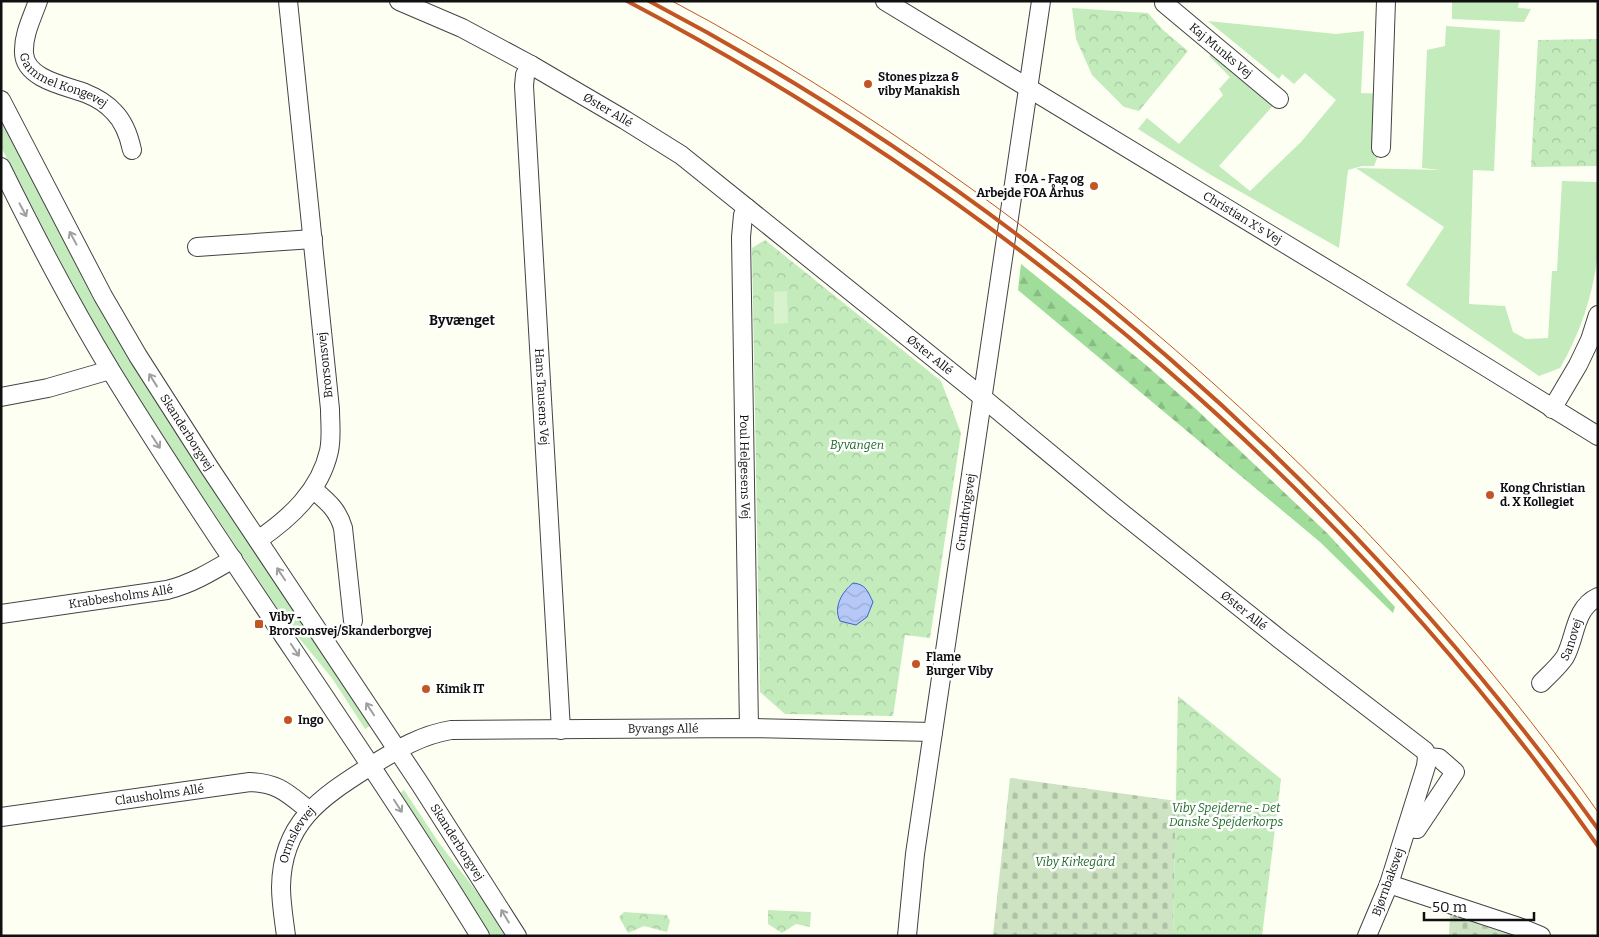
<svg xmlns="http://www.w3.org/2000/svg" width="1599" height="937" viewBox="0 0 1599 937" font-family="Bitter,serif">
  <defs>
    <pattern id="forest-firs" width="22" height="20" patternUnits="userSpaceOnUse" patternTransform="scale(1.25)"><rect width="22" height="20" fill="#a0dc9a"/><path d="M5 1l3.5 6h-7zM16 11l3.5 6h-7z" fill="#89bc84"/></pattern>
    <pattern id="cemetery-stones" width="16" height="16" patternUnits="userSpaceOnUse" patternTransform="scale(1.25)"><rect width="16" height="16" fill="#cde3c2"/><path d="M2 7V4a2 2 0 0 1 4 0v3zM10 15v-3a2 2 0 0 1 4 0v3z" fill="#afc2a6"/></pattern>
    <pattern id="park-crowns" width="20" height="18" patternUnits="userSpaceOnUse" patternTransform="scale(1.25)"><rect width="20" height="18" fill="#c3ebbb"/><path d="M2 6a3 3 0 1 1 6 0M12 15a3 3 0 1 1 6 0" fill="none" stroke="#a6c8a0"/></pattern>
    <pattern id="water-waves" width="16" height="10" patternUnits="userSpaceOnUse" patternTransform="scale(1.25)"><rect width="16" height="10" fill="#b6c8f7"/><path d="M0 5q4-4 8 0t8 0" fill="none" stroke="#9babd3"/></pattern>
  </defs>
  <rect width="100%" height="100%" fill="#fdfff3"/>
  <g fill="#c3ebbb">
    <path d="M1452,1h67l-1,7 13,1 -7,13 -72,-3z"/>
    <path d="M1208,21l128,13 28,-3 -3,62 22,1 -2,54 -7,18h-12l-14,4 -9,78 -128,-73 -73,-46 9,-11 32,26 44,-49 -4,-6 11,-12 -21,-21 5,-3 65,46 -60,67 31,25 51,-49 35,-42 -31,-27 -11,11 -12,-10 -3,5z"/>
    <path d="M1446,26l54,4 -6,141 -21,-1 -4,134 36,2 8,26 13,7 22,-1 4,-67h5l5,-90 36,1c0,23 1,46 0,69 -4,41 -17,81 -38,117l-21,8 -133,-91 38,-58 -88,-59 84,2 -18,-2 5,-118 18,-4z"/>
    <path d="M1,120c51,100 102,198 162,293l207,313 -5,3 -33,-51 -43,-52 -109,-164 -60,-94 -34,-59 -35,-66 -50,-96z"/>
    <path d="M404,790l35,53 44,57 22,36h-14l-49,-80 -42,-63z"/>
  </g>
  <path fill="url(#forest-firs)" d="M1021,264l125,101 50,44 131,124 68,74 -2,6 -73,-71 -302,-252z"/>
  <g fill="url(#cemetery-stones)">
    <path d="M1010,778l166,23 -3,135h-180z"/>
    <path d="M1450,914l63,22h-64z"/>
  </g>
  <g fill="url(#park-crowns)">
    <path d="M1072,8l76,5 15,17 25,21 -49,60 -15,-4 -32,-32 -16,-36z"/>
    <path d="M1598,39v127l-67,1 7,-127z"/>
    <path d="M765,240l176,141 20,52 -31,205 -25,-3 -12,81 -108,-2 -25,-22 -8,-444z"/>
    <path d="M1178,696l103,83 -19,157h-89z"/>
    <path d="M768,910l43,2 -1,15 -14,-3 -14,9 -14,-9z"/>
    <path d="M624,912l43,3 3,6 -3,11 -23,-6 -16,7 -9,-16z"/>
  </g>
  <path fill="#d8f2cd" d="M787,291l1,32 -14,1v-32z"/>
  <path fill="url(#water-waves)" stroke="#3c61d0" d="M853,583c13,1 15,9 20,19l-6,15 -11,8 -16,-4c-7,-14 2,-29 13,-38z"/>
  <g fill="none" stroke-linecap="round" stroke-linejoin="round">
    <g stroke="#434343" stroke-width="20">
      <g id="minor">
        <path id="s1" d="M38,1c-6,17 -15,34 -14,52 1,26 42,33 61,40 10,4 22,11 29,19 10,10 15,24 18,38"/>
        <path id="s2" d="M399,1l63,27 69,37 94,55 56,35 290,233 142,118 169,135 143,110 2,6 -1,9 -37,118 -22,52"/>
        <path id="s3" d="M885,1l468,284 245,151"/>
        <path id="s4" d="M1164,1v2l115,96"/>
        <path id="s5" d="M531,65l-6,10 -1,11 37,644"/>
        <path id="s6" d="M1,100l102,196 35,60 71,111 211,317 97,152"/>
        <path d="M1381,148l5,-147"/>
        <path d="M1,167c34,69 70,138 110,204 118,192 251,373 369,565"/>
        <path id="s7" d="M747,208l-4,7 -2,22 8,491"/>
        <path d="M197,247l116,-8"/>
        <path d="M1,397l47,-9 62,-18"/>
        <path d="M1552,409l26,-44 12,-25 8,-25"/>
        <path d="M313,489c14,12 25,21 30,39l10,93"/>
        <path d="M258,540c32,-22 62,-49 71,-89 3,-14 1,-28 1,-42l-42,-408"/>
        <path id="s8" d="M1,614l166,-24c24,-6 44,-18 66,-31"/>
        <path id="s9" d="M1541,683c8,-8 18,-17 24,-26 11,-20 9,-49 33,-60"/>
        <path id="s10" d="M1,817l249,-35c29,1 38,12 60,29"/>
        <path d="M1407,828l10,1 38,-57 -16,-14 -12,-1"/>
        <path d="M1389,884l130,43 22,9"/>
        <path id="s11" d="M286,936c-2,-16 -5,-33 -5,-49 1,-64 39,-89 88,-120 26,-16 51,-32 82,-37l298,-2 184,4"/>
        <path id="s12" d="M907,936l8,-82 126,-853"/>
      </g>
    </g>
    <use href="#minor" stroke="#fff" stroke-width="18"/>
    <path stroke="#c35524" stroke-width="1" d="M672,1c97,51 191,111 280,174 246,174 472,391 646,637"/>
    <g stroke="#c35524" stroke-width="4">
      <path d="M627,1c384,202 721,490 971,845"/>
      <path d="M649,1c375,197 701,484 949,828"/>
    </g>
  </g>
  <defs><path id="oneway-shaft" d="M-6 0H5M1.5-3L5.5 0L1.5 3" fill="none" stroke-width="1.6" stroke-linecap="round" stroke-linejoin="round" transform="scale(1.25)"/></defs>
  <g stroke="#9f9f9f">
    <use href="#oneway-shaft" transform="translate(23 210) rotate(62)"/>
    <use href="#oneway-shaft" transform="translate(73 238) rotate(-118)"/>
    <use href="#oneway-shaft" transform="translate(153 380) rotate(-122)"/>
    <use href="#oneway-shaft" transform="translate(156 442) rotate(57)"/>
    <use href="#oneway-shaft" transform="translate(281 574) rotate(-124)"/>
    <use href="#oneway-shaft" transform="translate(295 650) rotate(56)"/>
    <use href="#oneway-shaft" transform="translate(370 709) rotate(-123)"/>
    <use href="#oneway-shaft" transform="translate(398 806) rotate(57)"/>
    <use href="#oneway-shaft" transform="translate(505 916) rotate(-121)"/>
  </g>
  <g fill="#c35524" stroke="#fff" stroke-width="2">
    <circle cx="868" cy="84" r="5"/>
    <circle cx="1094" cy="186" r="5"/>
    <circle cx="1490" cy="495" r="5"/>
    <rect x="254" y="619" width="10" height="10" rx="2.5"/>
    <circle cx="916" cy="664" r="5"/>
    <circle cx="426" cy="689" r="5"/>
    <circle cx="288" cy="720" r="5"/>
  </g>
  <g text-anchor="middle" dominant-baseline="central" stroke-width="5" stroke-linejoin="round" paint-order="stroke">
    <g font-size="12" fill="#101010" stroke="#fff">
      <text stroke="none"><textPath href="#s4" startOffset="76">Kaj Munks Vej</textPath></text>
      <text stroke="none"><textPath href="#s1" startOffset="105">Gammel Kongevej</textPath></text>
      <text stroke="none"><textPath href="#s2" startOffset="236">Øster Allé</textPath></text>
      <text stroke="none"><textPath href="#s3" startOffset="418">Christian X's Vej</textPath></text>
      <text stroke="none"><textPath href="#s2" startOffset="641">Øster Allé</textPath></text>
      <text transform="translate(325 365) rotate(-96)">Brorsonsvej</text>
      <text stroke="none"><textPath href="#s5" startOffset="334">Hans Tausens Vej</textPath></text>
      <text stroke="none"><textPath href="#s6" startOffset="381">Skanderborgvej</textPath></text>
      <text stroke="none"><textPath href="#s7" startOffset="260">Poul Helgesens Vej</textPath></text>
      <text stroke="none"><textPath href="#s12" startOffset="428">Grundtvigsvej</textPath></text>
      <text stroke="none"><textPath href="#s8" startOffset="121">Krabbesholms Allé</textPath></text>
      <text stroke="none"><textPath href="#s2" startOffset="1046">Øster Allé</textPath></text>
      <text stroke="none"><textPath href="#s9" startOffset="54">Sanovej</textPath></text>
      <text stroke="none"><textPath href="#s11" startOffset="509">Byvangs Allé</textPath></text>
      <text stroke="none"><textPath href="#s10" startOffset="160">Clausholms Allé</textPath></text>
      <text stroke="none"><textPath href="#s11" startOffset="105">Ormslevvej</textPath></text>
      <text stroke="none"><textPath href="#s6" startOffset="872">Skanderborgvej</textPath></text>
      <text transform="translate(1388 882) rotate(-70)">Bjørnbaksvej</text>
    </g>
    <g font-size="12" font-weight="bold" fill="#101010" stroke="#fff" text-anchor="start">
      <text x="878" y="77">Stones pizza &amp;<tspan x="878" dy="14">viby Manakish</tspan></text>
      <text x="1084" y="179" text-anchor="end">FOA - Fag og<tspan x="1084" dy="14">Arbejde FOA Århus</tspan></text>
      <text x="1500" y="488">Kong Christian<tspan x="1500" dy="14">d. X Kollegiet</tspan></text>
      <text x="269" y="617">Viby -<tspan x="269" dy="14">Brorsonsvej/Skanderborgvej</tspan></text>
      <text x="926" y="657">Flame<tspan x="926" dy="14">Burger Viby</tspan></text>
      <text x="436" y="689">Kimik IT</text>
      <text x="298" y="720">Ingo</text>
    </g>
    <g font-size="12" font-style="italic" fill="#1e6a29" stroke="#fff">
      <text x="857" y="445">Byvangen</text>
      <text x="1226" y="808">Viby Spejderne - Det<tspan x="1226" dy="14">Danske Spejderkorps</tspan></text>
      <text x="1075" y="862">Viby Kirkegård</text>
    </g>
    <g font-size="14" font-weight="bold" fill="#101010" stroke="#fff">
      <text x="462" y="320">Byvænget</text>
    </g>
  </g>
  <rect width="1599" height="937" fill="none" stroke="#101010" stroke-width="5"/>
  <path d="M1424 912v8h110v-8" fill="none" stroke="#101010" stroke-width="2.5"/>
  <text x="1432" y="912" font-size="15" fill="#101010" stroke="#ffffff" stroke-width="4" paint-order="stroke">50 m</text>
</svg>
